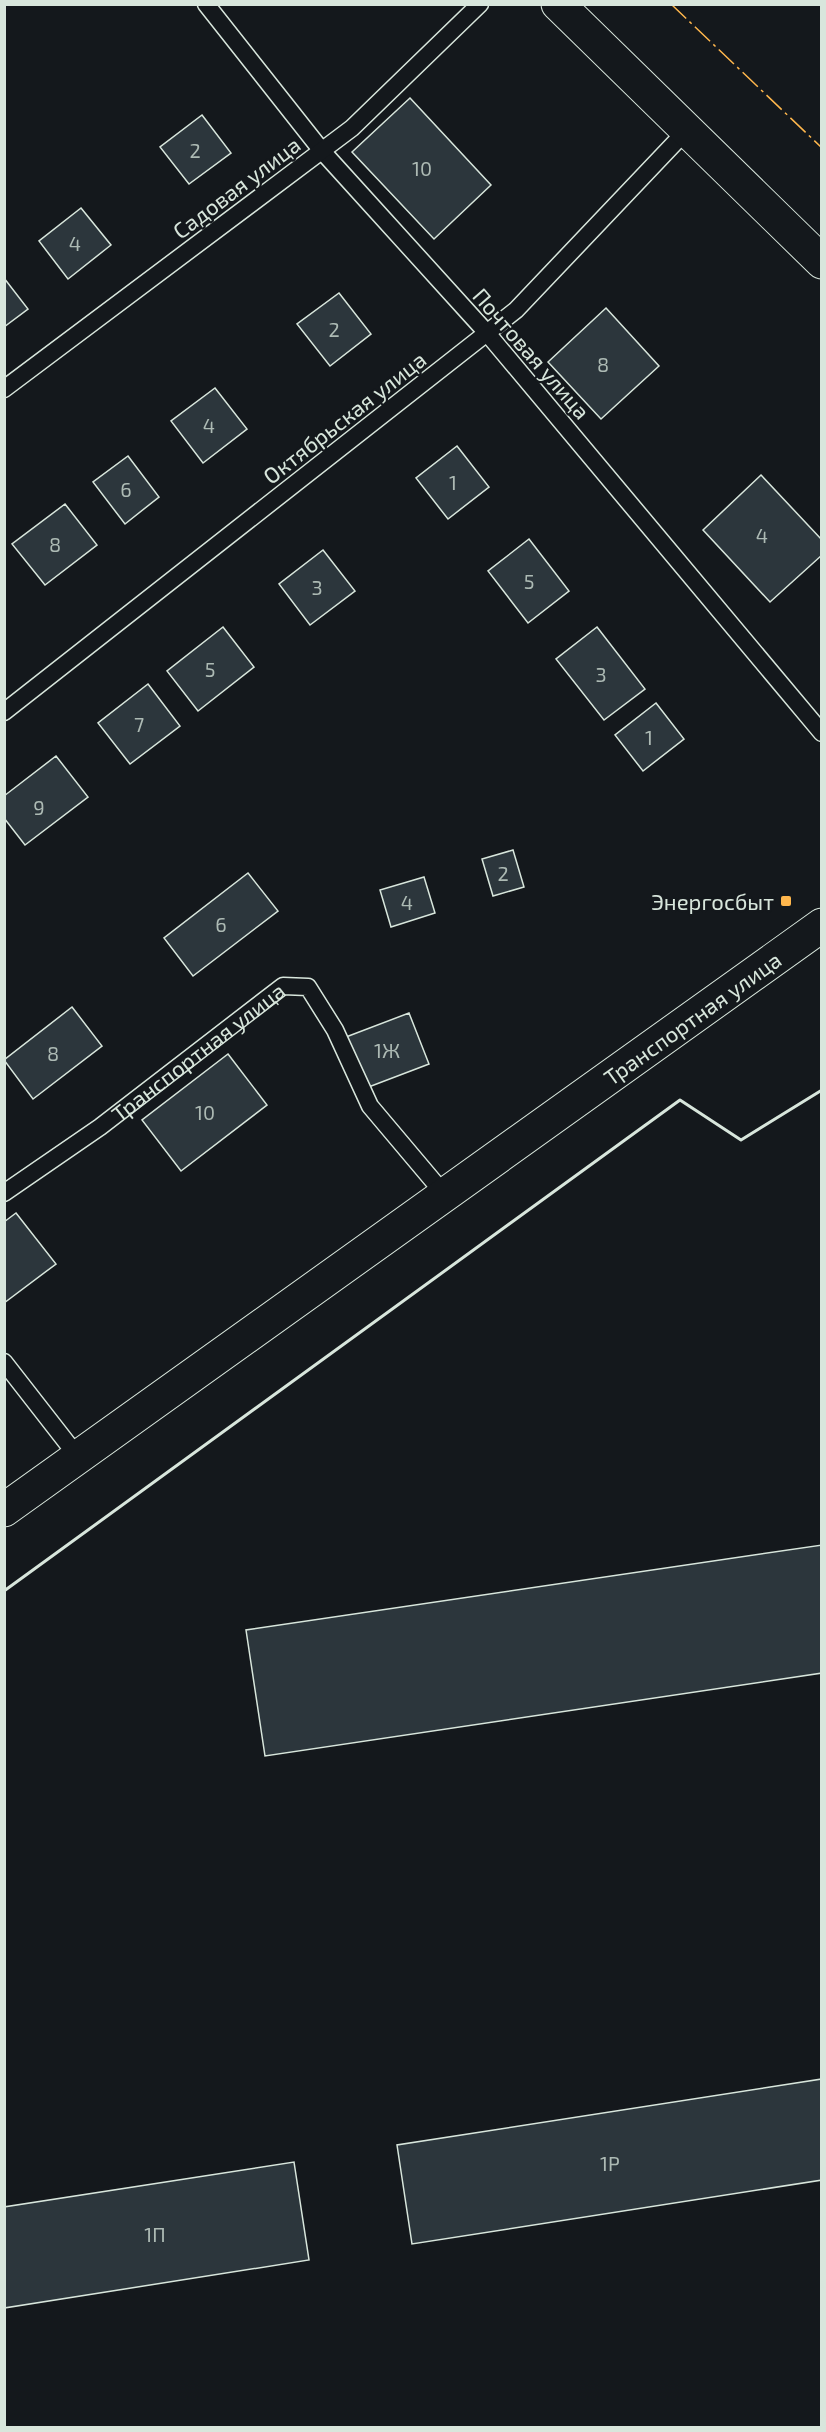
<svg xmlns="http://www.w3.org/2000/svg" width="826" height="2432" viewBox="0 0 826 2432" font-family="'Exo 2',sans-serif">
  <rect width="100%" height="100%" fill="#14181c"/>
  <g fill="#2c363c" stroke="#d8e6dc" stroke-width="1.5">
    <path d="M410,98l81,87 -57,54 -82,-87z"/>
    <path d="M202,115l29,38 -42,31 -29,-37z"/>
    <path d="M81,208l30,37 -43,34 -29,-38z"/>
    <path d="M4,278l24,31 -24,18z"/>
    <path d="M339,293l32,41 -41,32 -33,-42z"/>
    <path d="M606,308l53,58 -58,53 -53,-57z"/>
    <path d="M215,388l32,41 -44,34 -32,-42z"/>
    <path d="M457,446l32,41 -41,32 -32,-41z"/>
    <path d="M128,456l31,41 -34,27 -32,-42z"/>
    <path d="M761,475l61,65v15l-52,47 -67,-72z"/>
    <path d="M65,504l32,41 -52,40 -33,-41z"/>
    <path d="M529,539l40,52 -41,32 -40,-52z"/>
    <path d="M323,550l32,41 -45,34 -31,-41z"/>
    <path d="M223,627l31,40 -56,44 -31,-40z"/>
    <path d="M597,627l48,62 -41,31 -48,-61z"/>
    <path d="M148,684l32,42 -50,38 -32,-41z"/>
    <path d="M656,703l28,36 -41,32 -28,-36z"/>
    <path d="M56,756l32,41 -63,48 -21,-27v-22z"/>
    <path d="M513,850l11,37 -31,9 -11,-37z"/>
    <path d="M248,873l30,38 -85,65 -29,-38z"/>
    <path d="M424,877l11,36 -44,14 -11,-37z"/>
    <path d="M72,1007l30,39 -69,53 -29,-39z"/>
    <path d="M409,1013l20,51 -63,24 -20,-51z"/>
    <path d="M228,1054l39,51 -86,66 -39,-51z"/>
    <path d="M16,1213l40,51 -52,39v-81z"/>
    <path d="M822,1545v128l-557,83 -19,-126z"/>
    <path d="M822,2079v101l-410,64 -15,-99z"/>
    <path d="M294,2162l15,98 -305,48v-101z"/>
  </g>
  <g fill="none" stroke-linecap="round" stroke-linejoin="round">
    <g stroke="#d8e6dc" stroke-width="19">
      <g id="service">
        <path d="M206,4l116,147 165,182 335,400"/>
        <path d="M4,389l348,-261 128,-124"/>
        <path d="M4,712l512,-402 171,-180"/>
        <path id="s1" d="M4,1193l96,-66 183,-141 25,1 27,43 35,76 75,89"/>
        <path d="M4,1362l74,95"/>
      </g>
    </g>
    <g stroke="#d8e6dc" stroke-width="35">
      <g id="tertiary">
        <path id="s2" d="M4,1510l818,-585"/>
      </g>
    </g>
    <g stroke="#d8e6dc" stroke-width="35">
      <path id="secondary" d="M558,4l264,258"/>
    </g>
    <use href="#service" stroke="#14181c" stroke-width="16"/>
    <use href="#tertiary" stroke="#14181c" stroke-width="33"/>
    <use href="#secondary" stroke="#14181c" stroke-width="33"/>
    <path stroke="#d8e6dc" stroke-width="3" d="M4,1591l676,-491 61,40 81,-50"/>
    <path stroke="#ffb74d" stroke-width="1.5" stroke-dasharray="21 4.5 3 4.5" stroke-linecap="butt" d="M671,4l151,144"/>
  </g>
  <rect fill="#ffb74d" stroke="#14181c" stroke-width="2" x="780" y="895" width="12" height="12" rx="3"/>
  <g text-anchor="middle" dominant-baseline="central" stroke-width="4.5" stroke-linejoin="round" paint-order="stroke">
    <g font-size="20" fill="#adbab4">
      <text x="195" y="150">2</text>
      <text x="422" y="168">10</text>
      <text x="75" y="243">4</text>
      <text x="334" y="329">2</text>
      <text x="603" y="364">8</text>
      <text x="209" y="425">4</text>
      <text x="453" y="482">1</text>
      <text x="126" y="489">6</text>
      <text x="762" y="535">4</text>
      <text x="55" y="544">8</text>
      <text x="529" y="581">5</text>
      <text x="317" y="587">3</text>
      <text x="210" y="669">5</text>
      <text x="601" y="674">3</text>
      <text x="139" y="724">7</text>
      <text x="649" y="737">1</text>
      <text x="39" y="807">9</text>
      <text x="503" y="873">2</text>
      <text x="407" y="902">4</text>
      <text x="221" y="924">6</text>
      <text x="387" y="1050">1Ж</text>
      <text x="53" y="1053">8</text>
      <text x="205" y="1112">10</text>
      <text x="610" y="2163">1Р</text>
      <text x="155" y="2234">1П</text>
    </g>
    <g font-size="22" fill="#d8e6dc" stroke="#14181c">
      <text transform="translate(236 187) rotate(-37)">Садовая улица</text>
      <text transform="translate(532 353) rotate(49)">Почтовая улица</text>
      <text transform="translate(344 417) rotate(-38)">Октябрьская улица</text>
      <text stroke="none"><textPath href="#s2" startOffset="846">Транспортная улица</textPath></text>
      <text stroke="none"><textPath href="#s1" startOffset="240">Транспортная улица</textPath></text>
    </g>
    <g font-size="22" fill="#d8e6dc" stroke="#14181c" text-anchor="end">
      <text x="774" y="901">Энергосбыт</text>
    </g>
  </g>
  <rect width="826" height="2432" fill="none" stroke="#d8e6dc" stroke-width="12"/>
</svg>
